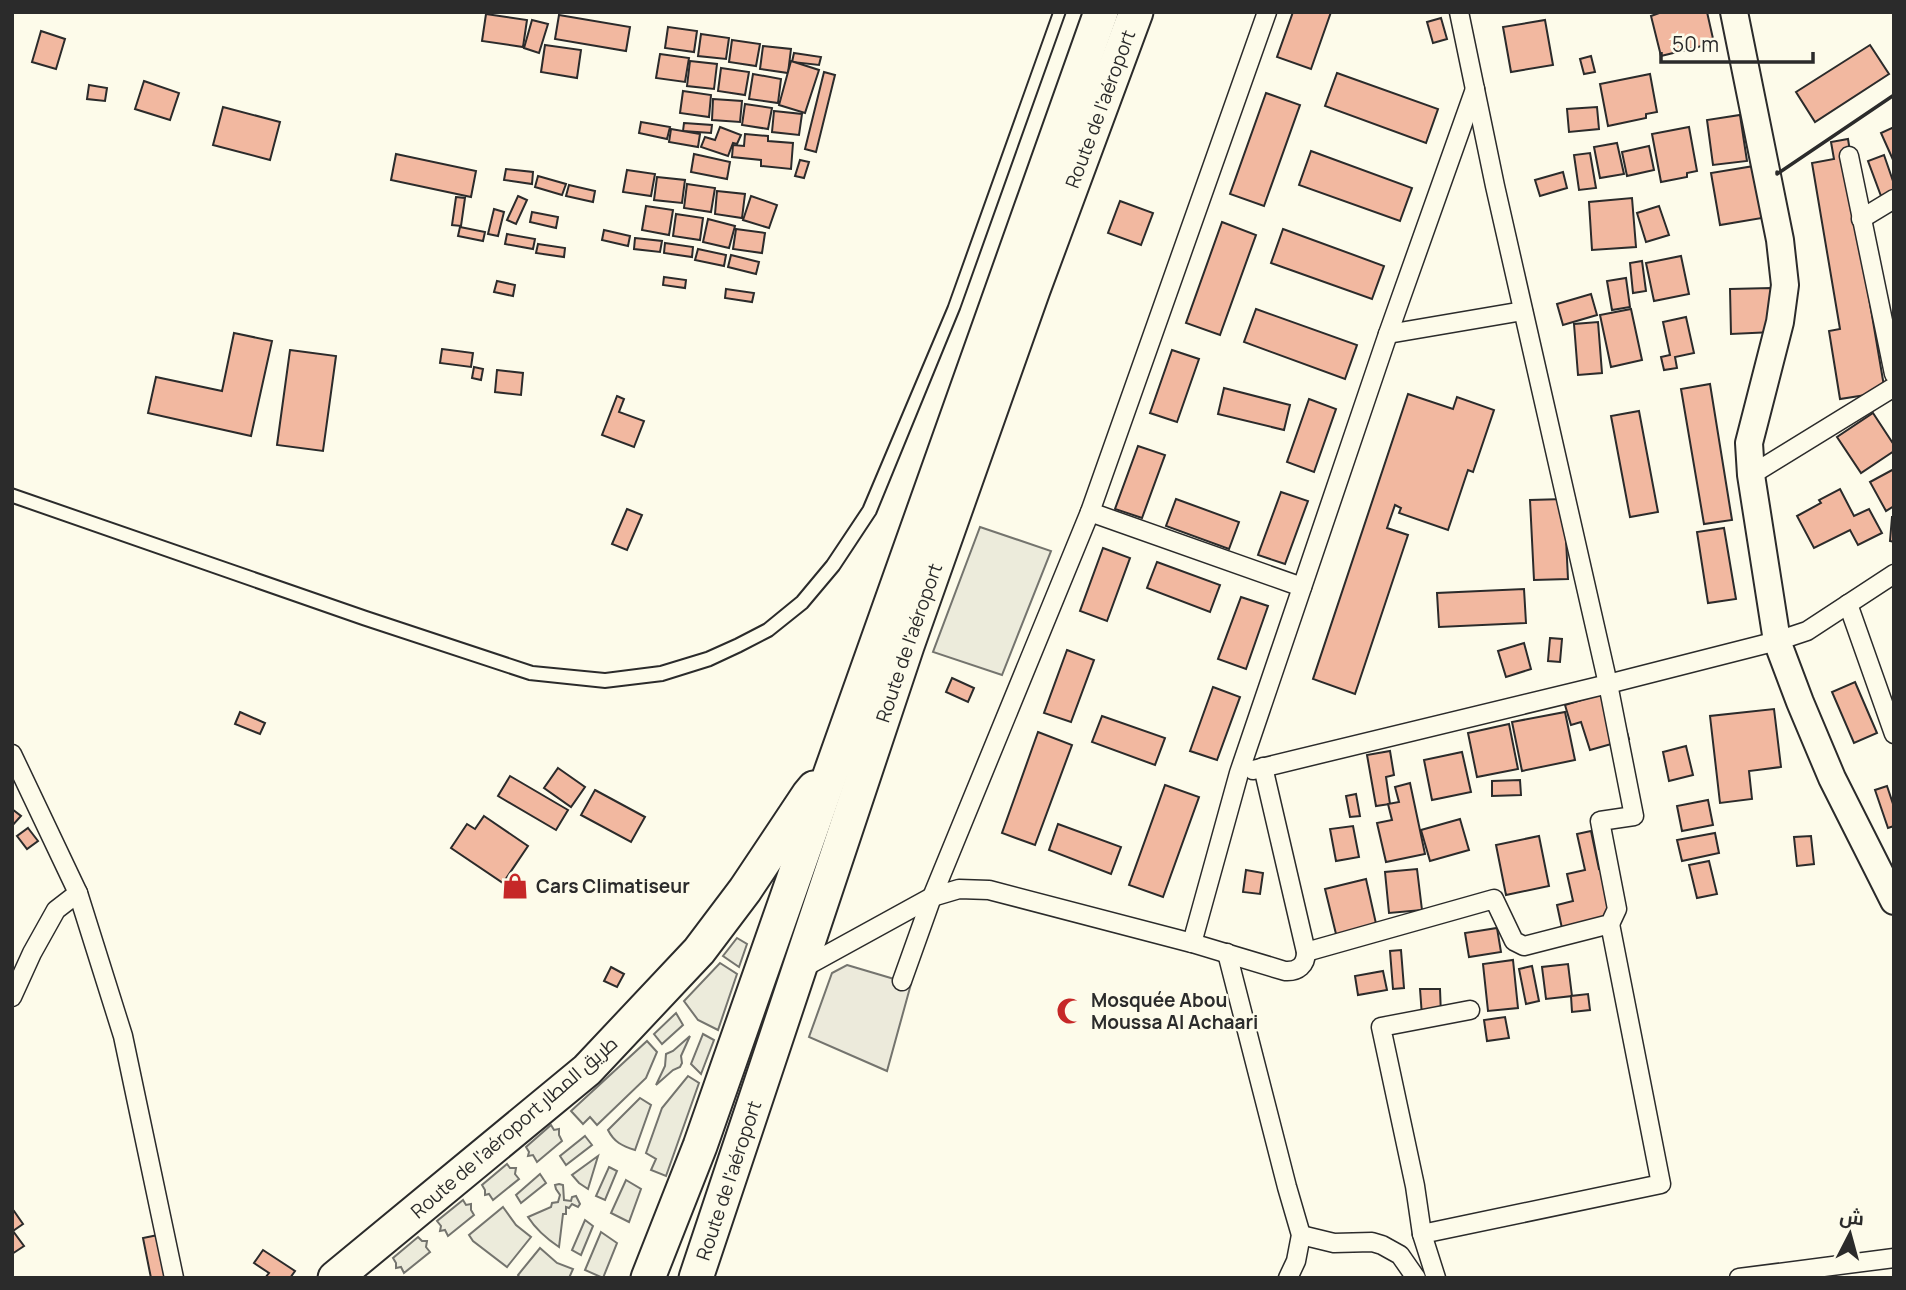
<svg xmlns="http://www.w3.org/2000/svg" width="1906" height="1290" viewBox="0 0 1906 1290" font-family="Manrope,Cairo,sans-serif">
  <rect width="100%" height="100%" fill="#fdfbea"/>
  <g fill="#ecebdb" stroke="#74746e" stroke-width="2">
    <path d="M980,527l71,24 -49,124 -69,-23z"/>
    <path d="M737,938l10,6 -8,23 -16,-11z"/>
    <path d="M720,963l17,11 -19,56 -20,-10 -14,-19z"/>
    <path d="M676,1013l7,12 -21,19 -8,-10z"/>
    <path d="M703,1034l11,6 -13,34 -10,-10z"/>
    <path d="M690,1036l-9,20 1,7 -2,4 -7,3 -17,15 9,-19 1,-12 7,-3z"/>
    <path d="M647,1041l10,11 -11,26 -49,47 -7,-8 -7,7 -12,-13z"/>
    <path d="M688,1076l11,7 -33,93 -15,-6 5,-11 -10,-6 16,-45z"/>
    <path d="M640,1098l11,7 -16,45c-13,-4 -21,-8 -27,-20z"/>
    <path d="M551,1125l3,5 5,-1v6l3,6 -25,21 -4,-7 -5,1 1,-4 -3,-5z"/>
    <path d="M585,1136l7,9 -26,20 -6,-9z"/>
    <path d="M598,1156l-10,33 -9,-6 -7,-8z"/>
    <path d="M507,1164l3,4h6l-1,6 4,5 -26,21 -4,-6 -4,1v-5l-3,-5z"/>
    <path d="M609,1167l8,4 -12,29 -9,-4z"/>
    <path d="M540,1174l6,9 -25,20 -5,-8z"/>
    <path d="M626,1180l15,9 -12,33 -18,-9z"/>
    <path d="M559,1184l4,1 1,15 7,1 1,-4 4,-1 4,8 -2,3 -6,-3 -3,4 -3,-1v7h-3l-4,33c-12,-8 -22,-16 -31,-30l23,-10 1,-4 6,-1 2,-7 -4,-6 -1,-4z"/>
    <path d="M463,1200l3,5 5,-1v6l3,5 -26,21 -3,-6 -5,1 1,-5 -4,-5z"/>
    <path d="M503,1207l13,18 15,12 -24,30 -34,-26 -4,-6z"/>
    <path d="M585,1220l8,6 -12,29 -9,-5z"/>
    <path d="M601,1232l16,11 -14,35 -18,-8z"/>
    <path d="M418,1237l4,4h5l-1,6 4,5 -26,21 -3,-6 -5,1v-5l-3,-5z"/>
    <path d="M540,1248l17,15 16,6 -4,9h-49l-2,-3z"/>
  </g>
  <path fill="#eceadb" stroke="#74746e" stroke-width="2" d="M847,965l64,19 -24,87 -78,-34 23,-64z"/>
  <g fill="#f2b8a0" stroke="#2b2b2b" stroke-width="2">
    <path d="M1293,12h38l-20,57 -34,-12z"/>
    <path d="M1662,12h45l7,31 -53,13 -10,-40z"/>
    <path d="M486,14l41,6 -4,27 -41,-6z"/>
    <path d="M559,15l71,12 -4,24 -71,-12z"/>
    <path d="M1441,18l6,21 -14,4 -6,-21z"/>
    <path d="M532,20l16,4 -9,29 -15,-5z"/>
    <path d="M1545,20l8,45 -42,7 -8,-45z"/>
    <path d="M668,27l29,4 -3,21 -29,-4z"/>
    <path d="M41,31l24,8 -9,30 -24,-7z"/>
    <path d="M701,34l28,4 -3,21 -28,-3z"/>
    <path d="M732,40l28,4 -4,22 -27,-4z"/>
    <path d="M545,45l36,5 -4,28 -36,-6z"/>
    <path d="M1870,45l19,29 -74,48 -19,-30z"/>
    <path d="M763,46l28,3 -3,24 -28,-4z"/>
    <path d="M794,53l27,4 -2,8 -27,-3z"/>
    <path d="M660,54l29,4 -4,24 -29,-4z"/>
    <path d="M1591,56l4,16 -11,2 -4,-15z"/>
    <path d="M690,61l27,3 -3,25 -27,-3z"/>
    <path d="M791,61l28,9 -14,43 -26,-8z"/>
    <path d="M721,68l28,4 -4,23 -27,-4z"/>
    <path d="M824,72l11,3 -19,77 -11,-3z"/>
    <path d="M1337,73l101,36 -12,34 -101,-37z"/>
    <path d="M753,74l28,5 -3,24 -29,-4z"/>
    <path d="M1650,74l7,38 -11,2v4l-38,8 -8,-42z"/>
    <path d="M144,81l35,12 -9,27 -35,-11z"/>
    <path d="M89,85l18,3 -2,13 -18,-2z"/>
    <path d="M683,91l28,4 -2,22 -29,-4z"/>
    <path d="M1266,93l34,12 -36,101 -34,-12z"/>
    <path d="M713,99l29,2 -2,21 -28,-2z"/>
    <path d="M745,104l27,4 -4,21 -26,-4z"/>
    <path d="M223,107l57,15 -10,38 -57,-15z"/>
    <path d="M1597,107l2,22 -30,3 -2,-23z"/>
    <path d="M774,111l28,3 -3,21 -27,-3z"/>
    <path d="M1740,115l7,46 -34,4 -6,-45z"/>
    <path d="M641,122l29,5 -3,12 -28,-6z"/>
    <path d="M684,123l28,2 -1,8 -28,-2z"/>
    <path d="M720,127l21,8 -4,9 -4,-1 -5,13 -27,-9 4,-10 10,3z"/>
    <path d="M1689,127l8,44 -10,2v4l-26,5 -9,-48z"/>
    <path d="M1894,127v35l-13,-29z"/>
    <path d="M671,129l29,5 -2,13 -29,-5z"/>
    <path d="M745,134l23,2v5l25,2 -2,26 -30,-3v-6l-29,-3 1,-12 11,1z"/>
    <path d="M1848,139l12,75 -5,1 30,177 -45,7 -11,-68 11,-2 -28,-166 22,-4 -3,-17z"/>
    <path d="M1617,143l7,31 -24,4 -6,-31z"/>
    <path d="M1649,146l5,24 -27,6 -5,-24z"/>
    <path d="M1311,151l101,37 -12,33 -101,-36z"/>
    <path d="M1590,153l6,35 -17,2 -5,-35z"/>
    <path d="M396,154l80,17 -5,26 -80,-17z"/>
    <path d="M694,154l36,8 -3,17 -36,-7z"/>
    <path d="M1884,155l10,29v8l-13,4 -13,-35z"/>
    <path d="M800,160l9,2 -5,16 -9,-2z"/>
    <path d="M1754,166l8,52 -42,7 -9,-52z"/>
    <path d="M506,169l27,3 -1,12 -28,-4z"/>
    <path d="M627,170l28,4 -4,22 -28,-4z"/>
    <path d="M1563,172l4,16 -27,8 -5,-16z"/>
    <path d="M538,176l28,8 -4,11 -27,-8z"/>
    <path d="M657,177l28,3 -3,23 -28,-3z"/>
    <path d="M687,184l28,4 -4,24 -27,-4z"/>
    <path d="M569,185l26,6 -2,11 -27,-6z"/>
    <path d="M717,191l28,3 -3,24 -27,-4z"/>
    <path d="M518,196l9,4 -11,24 -9,-4z"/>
    <path d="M751,196l26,9 -8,23 -26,-8z"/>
    <path d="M456,197l9,1 -4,28 -9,-1z"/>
    <path d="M1632,198l4,49 -44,3 -3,-48z"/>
    <path d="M1120,201l33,12 -12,32 -33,-12z"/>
    <path d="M646,206l27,4 -4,25 -27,-5z"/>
    <path d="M1659,206l10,29 -23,7 -9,-29z"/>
    <path d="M494,209l10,3 -6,24 -10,-2z"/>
    <path d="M532,212l26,5 -2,11 -26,-6z"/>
    <path d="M676,214l27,4 -3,22 -27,-4z"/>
    <path d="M708,219l27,7 -6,22 -26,-6z"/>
    <path d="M1222,222l34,13 -36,100 -34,-12z"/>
    <path d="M460,227l25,5 -2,9 -25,-5z"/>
    <path d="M736,229l29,4 -3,20 -29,-4z"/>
    <path d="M1283,229l101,37 -12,33 -101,-36z"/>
    <path d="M604,230l26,6 -2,10 -26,-6z"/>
    <path d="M507,234l28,5 -2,10 -28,-5z"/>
    <path d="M635,238l27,3 -2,11 -26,-3z"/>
    <path d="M665,243l28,4 -1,10 -28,-4z"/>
    <path d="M538,244l27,4 -1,9 -28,-4z"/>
    <path d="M698,249l28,6 -2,11 -29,-6z"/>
    <path d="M731,255l28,7 -3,12 -28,-7z"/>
    <path d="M1681,256l8,38 -35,7 -8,-38z"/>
    <path d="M1642,261l4,30 -13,2 -3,-30z"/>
    <path d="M664,277l22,3 -1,8 -22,-3z"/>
    <path d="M1626,278l4,29 -18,3 -5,-29z"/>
    <path d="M497,281l18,4 -2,11 -19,-4z"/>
    <path d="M1771,288l2,44 -42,2 -1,-45z"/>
    <path d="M726,289l28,4 -2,9 -27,-4z"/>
    <path d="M1591,294l6,21 -34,10 -6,-21z"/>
    <path d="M1256,309l101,36 -12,34 -101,-37z"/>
    <path d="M1631,309l11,51 -31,7 -11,-52z"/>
    <path d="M1686,317l8,36 -19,4 2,11 -13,2 -3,-13 9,-2 -7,-33z"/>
    <path d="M1598,322l4,51 -24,2 -4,-51z"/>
    <path d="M234,333l38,8 -21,95 -103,-23 8,-36 66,14z"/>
    <path d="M442,349l31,4 -2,14 -31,-4z"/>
    <path d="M290,350l46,6 -13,95 -46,-6z"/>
    <path d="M1172,350l27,9 -22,63 -27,-9z"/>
    <path d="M474,367l9,2 -2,11 -9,-2z"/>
    <path d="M497,370l26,3 -2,22 -26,-3z"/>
    <path d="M1710,384l22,136 -28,4 -23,-135z"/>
    <path d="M1224,388l66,17 -6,25 -66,-16z"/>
    <path d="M1408,394l45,15 4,-12 37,13 -21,62 -5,-2 -20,60 -49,-17 2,-5 -6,-3 -8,23 21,7 -53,159 -42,-15z"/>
    <path d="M617,396l7,3 -5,13 25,9 -10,26 -32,-12z"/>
    <path d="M1309,399l27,10 -22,63 -27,-10z"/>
    <path d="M1639,411l19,101 -28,5 -19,-101z"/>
    <path d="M1873,413l21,32v6l-33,22 -24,-36z"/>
    <path d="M1138,446l27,9 -23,63 -27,-9z"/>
    <path d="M1894,469v37l-8,5 -16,-29z"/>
    <path d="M1840,489l14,27 15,-7 13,24 -24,12 -8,-15 -36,18 -17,-32 24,-13 -2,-3z"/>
    <path d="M1281,492l27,9 -23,63 -27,-9z"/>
    <path d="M1176,499l63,23 -10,27 -63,-23z"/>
    <path d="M1564,499l4,80 -34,1 -4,-80z"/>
    <path d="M627,509l15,6 -15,35 -15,-6z"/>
    <path d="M1892,517h2v25l-4,-1z"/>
    <path d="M1724,528l12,71 -28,4 -11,-71z"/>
    <path d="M1103,548l27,10 -23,63 -27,-10z"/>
    <path d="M1157,562l63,23 -10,27 -63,-24z"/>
    <path d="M1524,589l2,34 -87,4 -2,-34z"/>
    <path d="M1241,597l27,9 -22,63 -28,-10z"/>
    <path d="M1550,638l12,1 -2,23 -12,-1z"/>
    <path d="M1524,643l7,26 -25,8 -8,-26z"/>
    <path d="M1067,650l27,10 -23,62 -27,-9z"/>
    <path d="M952,678l22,10 -6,14 -22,-10z"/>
    <path d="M1855,682l22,51 -23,10 -22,-51z"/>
    <path d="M1213,687l27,10 -23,63 -27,-9z"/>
    <path d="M1614,690l15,49 -39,11 -9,-28 -10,3 -6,-20z"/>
    <path d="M1774,709l7,58 -32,4 3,28 -32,4 -10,-87z"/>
    <path d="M240,712l25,11 -5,11 -25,-10z"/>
    <path d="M1565,712l10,48 -53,11 -10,-49z"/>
    <path d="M1102,716l63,22 -10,27 -63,-23z"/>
    <path d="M1509,724l9,45 -41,8 -9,-44z"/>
    <path d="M1038,732l34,13 -37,100 -33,-12z"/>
    <path d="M1686,746l7,29 -24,6 -6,-29z"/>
    <path d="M1390,751l4,24 -8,2 4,27 -14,2 -9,-51z"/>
    <path d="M1462,752l9,40 -39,8 -8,-40z"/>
    <path d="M558,768l27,19 -14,20 -27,-19z"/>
    <path d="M510,776l58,34 -12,20 -58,-34z"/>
    <path d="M1520,780l1,15 -29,1v-15z"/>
    <path d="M1410,783l15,71 -39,8 -9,-39 15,-3 -4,-16 11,-2 -4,-15z"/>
    <path d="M1165,785l34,12 -36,100 -34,-12z"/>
    <path d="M1887,786l7,21v19l-6,2 -13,-38z"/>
    <path d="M595,790l50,27 -14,25 -50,-27z"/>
    <path d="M1356,794l4,22 -10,1 -4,-21z"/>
    <path d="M1708,800l5,25 -31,6 -5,-25z"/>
    <path d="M12,809l9,7 -9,10z"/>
    <path d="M484,816l44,30 -25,37 -52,-35 16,-24 8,5z"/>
    <path d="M1460,819l9,31 -39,11 -9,-31z"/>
    <path d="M1058,824l63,23 -10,27 -62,-24z"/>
    <path d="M1353,826l6,31 -23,4 -6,-32z"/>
    <path d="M28,828l10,13 -11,8 -10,-13z"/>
    <path d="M1591,831l8,38 10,-2 11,54 -57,12 -6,-28 16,-4 -6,-27 18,-4 -8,-36z"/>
    <path d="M1715,833l4,20 -37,8 -5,-21z"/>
    <path d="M1539,836l10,50 -43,9 -10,-50z"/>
    <path d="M1811,836l3,28 -17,2 -3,-29z"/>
    <path d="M1709,861l8,33 -20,4 -8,-33z"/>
    <path d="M1417,869l5,41 -33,3 -4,-41z"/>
    <path d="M1246,870l17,3 -3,21 -17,-2z"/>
    <path d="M1366,879l11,49 -40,10 -12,-49z"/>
    <path d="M1497,928l4,24 -32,5 -4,-24z"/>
    <path d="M1401,950l3,38 -11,1 -3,-38z"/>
    <path d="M1513,960l5,48 -30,3 -5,-47z"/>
    <path d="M1568,964l4,32 -26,3 -4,-32z"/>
    <path d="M1532,966l7,35 -13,3 -7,-35z"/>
    <path d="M611,967l13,7 -7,13 -13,-6z"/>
    <path d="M1383,971l4,19 -29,5 -3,-19z"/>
    <path d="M1420,989h20l1,26 -19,1z"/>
    <path d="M1588,994l2,16 -18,2 -1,-16z"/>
    <path d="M1505,1017l4,21 -22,3 -3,-21z"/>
    <path d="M14,1211l9,13 -10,7 11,15 -12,8v-42z"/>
    <path d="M158,1235l9,43h-16l-8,-40z"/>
    <path d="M263,1250l32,21 -5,7h-25l4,-5 -15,-10z"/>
  </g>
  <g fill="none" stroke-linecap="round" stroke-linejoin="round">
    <g stroke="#2b2b2b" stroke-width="21">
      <g id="street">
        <path d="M1849,156l45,218"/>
        <path d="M1861,219l33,-20"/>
        <path d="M1388,334l135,-23"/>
        <path d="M1751,475l143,-88"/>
        <path d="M1090,512l212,75"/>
        <path d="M1848,604l46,130"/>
        <path d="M12,754l66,139 45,143 51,242"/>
        <path d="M1253,770l355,-86 169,-43 30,-10 87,-57"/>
        <path d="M1192,943l47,-170 149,-439 87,-245"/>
        <path d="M1306,952l188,-53 20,42 10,5 86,-22 7,-15 -17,-88 34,-5 -26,-132 -113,-498 -36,-174"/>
        <path d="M1227,953l60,234 14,48 -5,26 -8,17"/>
        <path d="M801,969l131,-72 27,-8 30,1 203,53 93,28c13,1 21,-6 21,-19l-43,-185"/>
        <path d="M902,981l30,-84 158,-385 177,-500"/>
        <path d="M12,997l20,-44 24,-43 22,-17"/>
        <path d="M1422,1234l239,-50 -51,-260"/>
        <path d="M1301,1235l33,8 38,-1 10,3 18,10 16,23"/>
        <path d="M1436,1278l-14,-44 -7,-48 -34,-159 89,-17"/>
        <path d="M1739,1278l155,-20"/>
      </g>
    </g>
    <g stroke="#2b2b2b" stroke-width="30">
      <path id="secondary" d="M1734,12l46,228 5,45 -5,37 -31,121 2,32 26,166 23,61 32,76 62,123"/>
    </g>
    <g stroke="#2b2b2b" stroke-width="37">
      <g id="highway">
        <path d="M335,1278l252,-208 112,-119 46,-61 64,-96 5,-6"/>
        <path d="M648,1278l52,-132 131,-374 270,-760"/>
        <path id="s1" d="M696,1278l211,-632 126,-356 103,-278"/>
      </g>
    </g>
    <use href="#street" stroke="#fdfbea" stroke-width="18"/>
    <use href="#secondary" stroke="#fdfbea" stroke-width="26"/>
    <use href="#highway" stroke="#fdfbea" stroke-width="33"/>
    <g stroke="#2b2b2b" stroke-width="2">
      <path d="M12,488l355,123 166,55 72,7 55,-7 46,-14 29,-13 29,-15 33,-27 30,-36 36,-54 85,-201 105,-294"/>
      <path d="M12,503l350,122 167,55 76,8 58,-7 48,-15 30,-14 31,-16 35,-28 32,-38 37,-56 84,-205 106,-297"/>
    </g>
    <path stroke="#2b2b2b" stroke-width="3.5" d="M1777,172v2l117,-79"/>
  </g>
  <defs>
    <g id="shop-bare" transform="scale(2.1)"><path d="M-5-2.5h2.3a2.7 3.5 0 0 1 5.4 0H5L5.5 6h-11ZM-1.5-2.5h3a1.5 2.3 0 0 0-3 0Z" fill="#c62828" stroke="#fdfbea" stroke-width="2.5" paint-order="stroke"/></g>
    <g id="mosque-bare" transform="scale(2.1)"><path d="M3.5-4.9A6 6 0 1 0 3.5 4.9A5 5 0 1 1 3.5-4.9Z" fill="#c62828" stroke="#fdfbea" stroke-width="2.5" paint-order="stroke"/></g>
  </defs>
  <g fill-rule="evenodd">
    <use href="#shop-bare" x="515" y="886"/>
    <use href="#mosque-bare" x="1070" y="1011"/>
  </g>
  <g text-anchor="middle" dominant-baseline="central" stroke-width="5" stroke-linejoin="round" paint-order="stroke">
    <g font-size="19" fill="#2b2b2b" stroke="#fdfbea">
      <text stroke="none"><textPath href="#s1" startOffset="1237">Route de l'aéroport</textPath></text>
      <text stroke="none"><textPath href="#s1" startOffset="670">Route de l'aéroport</textPath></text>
      <text transform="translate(514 1127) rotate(-41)">Route de l'aéroport طريق المطار</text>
      <text stroke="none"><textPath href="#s1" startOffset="103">Route de l'aéroport</textPath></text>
    </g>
    <g font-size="19" font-weight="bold" fill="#2b2b2b" stroke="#fdfbea" text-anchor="start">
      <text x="536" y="886">Cars Climatiseur</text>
      <text x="1091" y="1000">Mosquée Abou<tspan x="1091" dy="22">Moussa Al Achaari</tspan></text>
    </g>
  </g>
  <rect width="1906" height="1290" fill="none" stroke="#2b2b2b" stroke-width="28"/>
  <g transform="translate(1850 1234) rotate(6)" stroke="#fdfbea" stroke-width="5" paint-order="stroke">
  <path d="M0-5L12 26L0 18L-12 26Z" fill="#2b2b2b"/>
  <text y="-10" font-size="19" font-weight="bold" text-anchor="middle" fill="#2b2b2b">ش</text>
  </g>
  <path d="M1661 52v10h152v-10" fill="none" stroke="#2b2b2b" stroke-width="3.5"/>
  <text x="1672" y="52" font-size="21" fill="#2b2b2b" stroke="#fdfbea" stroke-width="5" paint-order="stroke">50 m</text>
</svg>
